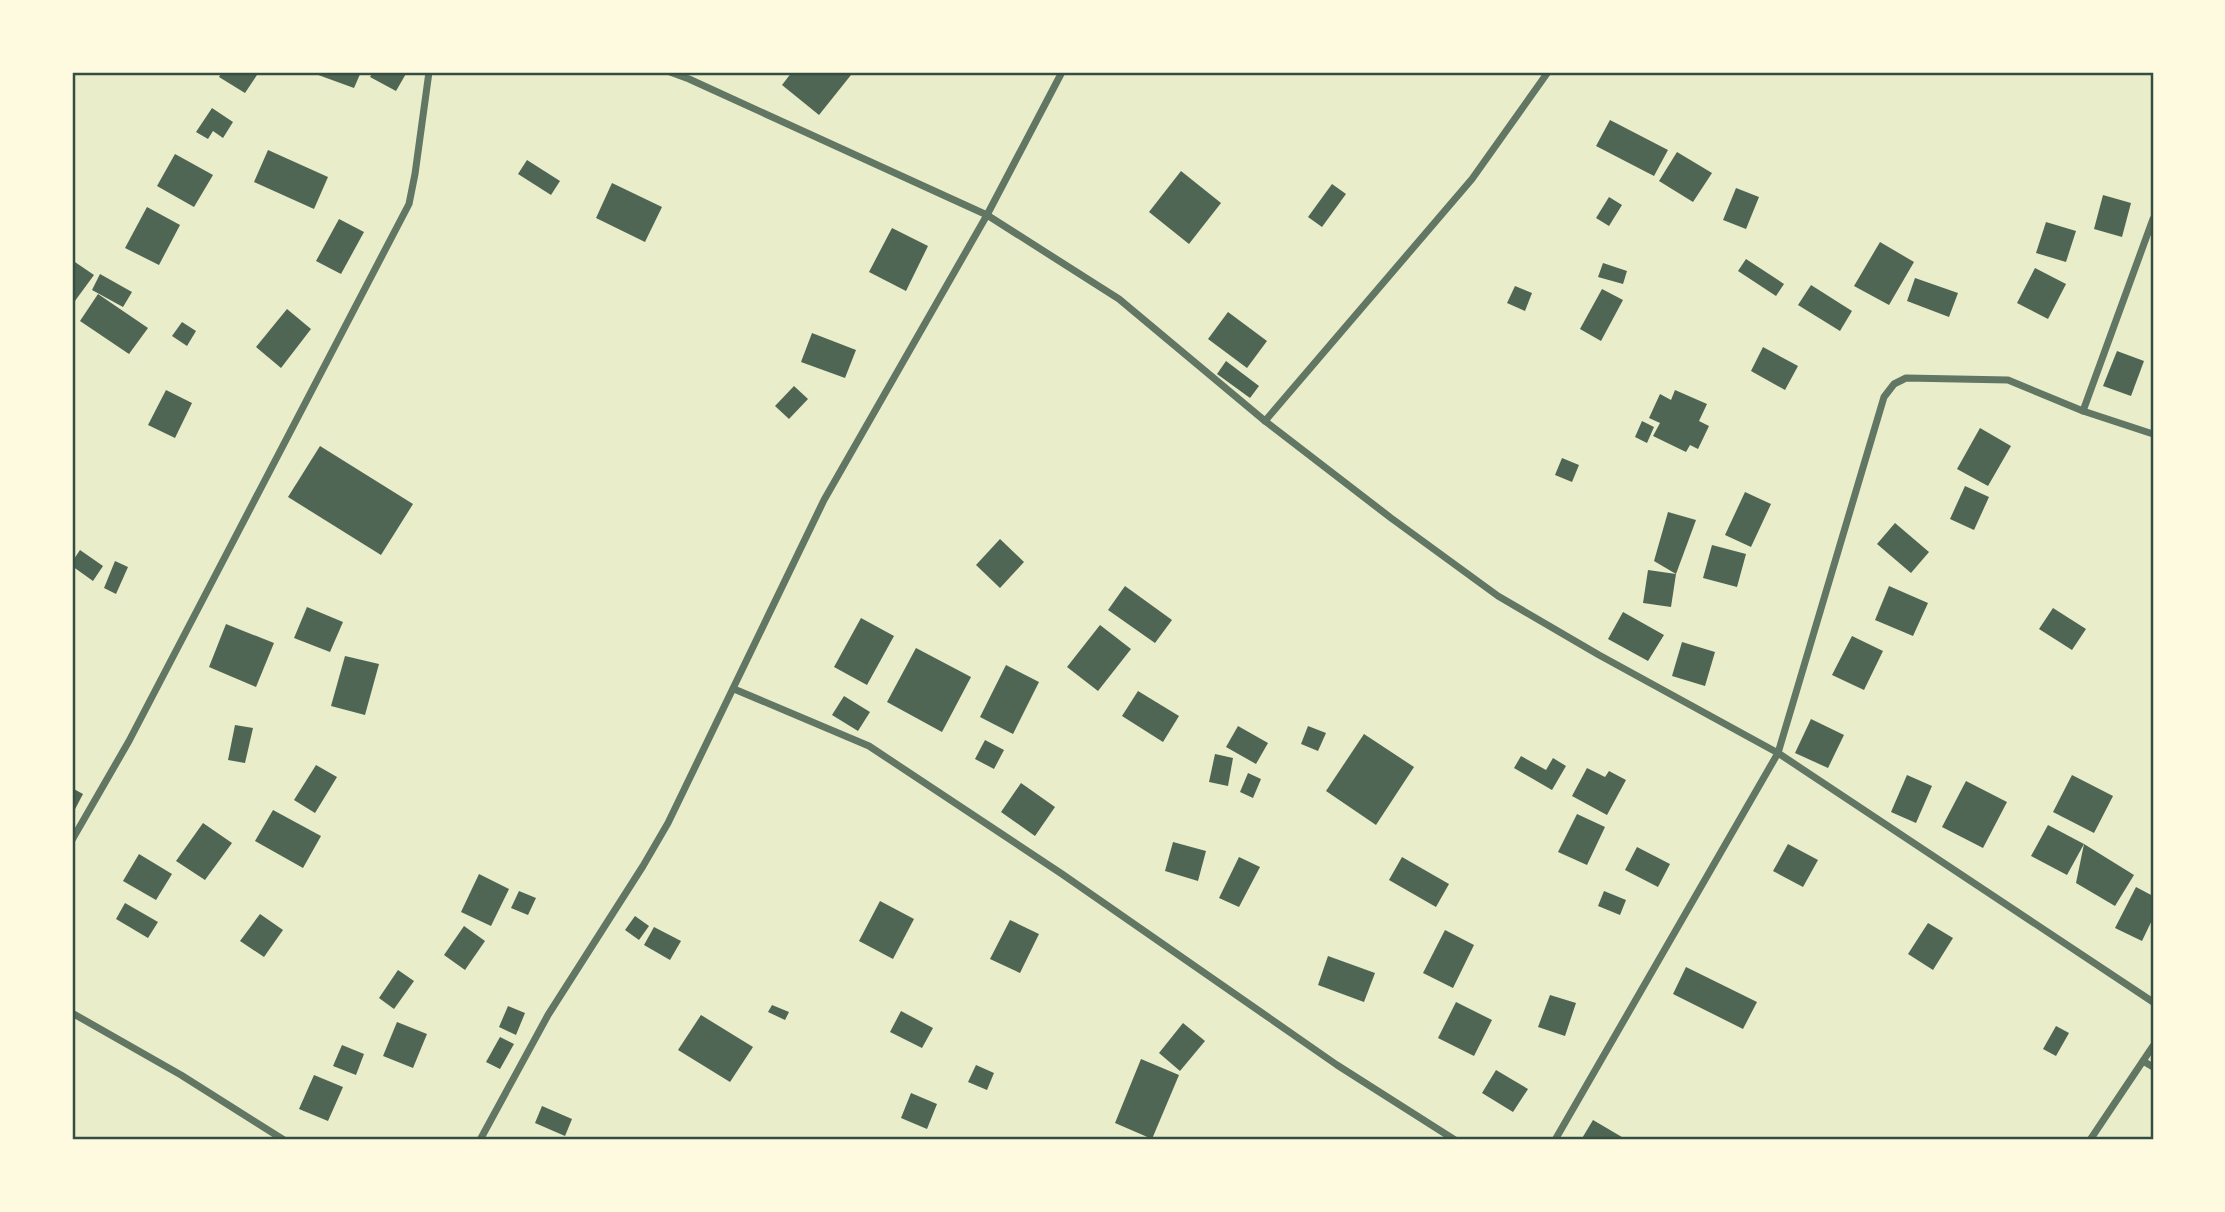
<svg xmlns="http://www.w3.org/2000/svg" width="2225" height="1212" viewBox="0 0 2225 1212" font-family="'Nunito Sans',sans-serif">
  <rect width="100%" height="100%" fill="#e9edc9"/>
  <g fill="#4f6655">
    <path d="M222,72h37l-14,21 -26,-16z"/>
    <path d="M310,72h51l-7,16z"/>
    <path d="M373,72h34l-11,19 -26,-14z"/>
    <path d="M792,72h55l4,3 -32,40 -37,-30z"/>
    <path d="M212,108l21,14 -10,16 -10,-7 -5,8 -12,-7z"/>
    <path d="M1610,120l58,30 -14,26 -58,-30z"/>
    <path d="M268,150l60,27 -14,32 -60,-27z"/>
    <path d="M1677,152l35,21 -19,29 -34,-21z"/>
    <path d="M175,154l38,21 -19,32 -37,-21z"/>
    <path d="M527,160l33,21 -9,14 -33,-21z"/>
    <path d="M1181,171l40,32 -32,41 -40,-32z"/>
    <path d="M612,183l50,24 -17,35 -49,-24z"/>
    <path d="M1332,184l14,10 -24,33 -14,-10z"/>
    <path d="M1736,188l23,9 -13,32 -23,-9z"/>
    <path d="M2103,195l28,8 -9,34 -28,-8z"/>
    <path d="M1609,197l13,8 -13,21 -13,-8z"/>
    <path d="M147,207l33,18 -21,40 -34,-17z"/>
    <path d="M339,219l25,13 -23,42 -25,-13z"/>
    <path d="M2046,222l30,9 -10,31 -30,-9z"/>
    <path d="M892,228l36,18 -22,45 -37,-19z"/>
    <path d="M1880,242l34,20 -25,43 -35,-19z"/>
    <path d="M1746,259l38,25 -8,12 -38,-25z"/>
    <path d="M72,260l22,15 -22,30z"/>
    <path d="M1603,263l24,8 -4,13 -25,-7z"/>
    <path d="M2035,268l31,16 -18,35 -31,-16z"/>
    <path d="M100,274l32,18 -9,15 -31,-17z"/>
    <path d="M1915,278l43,15 -9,24 -42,-16z"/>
    <path d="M1811,285l41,26 -12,20 -42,-26z"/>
    <path d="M1515,286l17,7 -7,18 -18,-8z"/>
    <path d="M1602,289l21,11 -22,41 -21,-12z"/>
    <path d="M98,294l50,34 -19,26 -49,-33z"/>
    <path d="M287,309l24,20 -30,39 -25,-21z"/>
    <path d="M1228,312l39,29 -20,27 -39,-29z"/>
    <path d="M182,322l14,9 -9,15 -15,-10z"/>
    <path d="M812,333l44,17 -11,28 -44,-16z"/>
    <path d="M1763,347l35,19 -13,24 -34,-19z"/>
    <path d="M2117,351l27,10 -13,35 -28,-10z"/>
    <path d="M1226,361l33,25 -9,12 -33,-24z"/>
    <path d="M794,386l14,13 -19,20 -14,-13z"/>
    <path d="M166,390l26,13 -17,35 -27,-13z"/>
    <path d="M1675,390l32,14 -8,17 10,5 -11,23 -8,-4 -4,7 -33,-16 7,-13 -11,-5 11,-24 11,6z"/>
    <path d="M1642,421l12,6 -7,16 -12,-6z"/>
    <path d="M1980,428l31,18 -23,40 -31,-17z"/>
    <path d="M320,446l93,58 -32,51 -93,-58z"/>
    <path d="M1562,458l17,7 -7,17 -17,-7z"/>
    <path d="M1965,486l24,11 -15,33 -24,-11z"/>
    <path d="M1745,492l26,12 -20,43 -26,-12z"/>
    <path d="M1668,512l28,8 -20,54 -22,-13z"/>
    <path d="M1895,523l34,29 -18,21 -34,-29z"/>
    <path d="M1000,539l24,23 -24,26 -24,-23z"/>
    <path d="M1712,545l34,9 -9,33 -34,-9z"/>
    <path d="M80,550l23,16 -10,15 -21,-15v-4z"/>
    <path d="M115,561l13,6 -12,27 -12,-6z"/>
    <path d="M1648,570l28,4 -5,33 -28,-4z"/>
    <path d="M1125,586l47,34 -17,23 -47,-33z"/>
    <path d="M1889,586l39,17 -15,33 -38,-16z"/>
    <path d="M307,607l36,15 -13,30 -36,-14z"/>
    <path d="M2053,608l33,21 -14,21 -33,-21z"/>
    <path d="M1623,612l41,23 -16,26 -40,-22z"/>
    <path d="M861,618l33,18 -27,49 -33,-18z"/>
    <path d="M226,624l48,19 -18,44 -47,-20z"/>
    <path d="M1100,625l31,24 -33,42 -31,-24z"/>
    <path d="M1852,636l31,15 -19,39 -32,-15z"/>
    <path d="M1682,642l33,10 -10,34 -33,-10z"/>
    <path d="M916,648l55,29 -29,55 -55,-30z"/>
    <path d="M345,656l34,8 -14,51 -34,-9z"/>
    <path d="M1006,665l33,17 -26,52 -33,-17z"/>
    <path d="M1138,691l41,25 -16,26 -41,-26z"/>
    <path d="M844,696l26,16 -12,19 -26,-16z"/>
    <path d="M1811,719l33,16 -16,33 -33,-15z"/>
    <path d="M235,725l18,3 -8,35 -17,-3z"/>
    <path d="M1238,726l30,17 -12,21 -30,-17z"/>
    <path d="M1308,726l18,7 -8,18 -17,-7z"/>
    <path d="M1364,734l50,33 -38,58 -50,-34z"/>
    <path d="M985,740l19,10 -10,19 -19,-10z"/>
    <path d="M1215,754l18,4 -5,28 -19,-4z"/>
    <path d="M1521,756l25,14 7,-12 13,8 -14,24 -38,-22z"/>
    <path d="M316,765l21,12 -22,36 -21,-13z"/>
    <path d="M1587,768l18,9 4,-6 17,9 -19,35 -35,-19z"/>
    <path d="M1248,773l13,6 -8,19 -13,-6z"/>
    <path d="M1907,775l25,11 -16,37 -25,-11z"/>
    <path d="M2072,775l41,21 -19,37 -41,-21z"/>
    <path d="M1966,781l41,21 -24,46 -41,-21z"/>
    <path d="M1021,783l34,24 -20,29 -34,-24z"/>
    <path d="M72,788l11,6 -11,21z"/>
    <path d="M273,810l48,26 -18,32 -48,-27z"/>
    <path d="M1577,814l28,13 -18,38 -29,-13z"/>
    <path d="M203,823l29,20 -27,37 -29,-19z"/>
    <path d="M2048,825l36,19 -17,31 -36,-19z"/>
    <path d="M1173,842l33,9 -8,30 -33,-10z"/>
    <path d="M1788,844l30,16 -15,27 -30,-16z"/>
    <path d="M2084,844l50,31 -19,31 -39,-23z"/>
    <path d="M1637,847l33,17 -12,23 -33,-17z"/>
    <path d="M139,854l33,20 -16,26 -33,-19z"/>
    <path d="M1239,857l21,10 -21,40 -20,-9z"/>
    <path d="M1402,857l47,27 -13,23 -47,-27z"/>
    <path d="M479,874l30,15 -18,37 -30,-14z"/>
    <path d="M2136,887l17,9v22l-11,23 -27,-13z"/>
    <path d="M519,891l17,7 -8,17 -17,-7z"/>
    <path d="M1604,891l22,9 -6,15 -22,-9z"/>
    <path d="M880,901l34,18 -21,40 -34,-18z"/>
    <path d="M125,903l33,19 -10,16 -32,-19z"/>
    <path d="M260,914l23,16 -19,27 -24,-16z"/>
    <path d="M635,916l14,10 -10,14 -14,-10z"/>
    <path d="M1010,920l29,14 -19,39 -30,-14z"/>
    <path d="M1928,923l25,15 -20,32 -25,-16z"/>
    <path d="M464,926l21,15 -20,29 -21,-15z"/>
    <path d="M654,927l27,14 -11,19 -26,-15z"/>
    <path d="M1445,930l29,15 -21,43 -30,-15z"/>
    <path d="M1328,956l47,17 -11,29 -46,-17z"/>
    <path d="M1686,967l71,35 -14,27 -70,-35z"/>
    <path d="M398,970l16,11 -20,28 -15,-11z"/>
    <path d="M1550,995l26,8 -11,33 -27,-9z"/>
    <path d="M1456,1002l36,18 -18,36 -36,-18z"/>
    <path d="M772,1005l17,7 -4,8 -17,-8z"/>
    <path d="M508,1006l17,7 -9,22 -17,-8z"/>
    <path d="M901,1011l32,17 -11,20 -32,-16z"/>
    <path d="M701,1015l52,32 -23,35 -52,-32z"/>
    <path d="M397,1022l30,12 -14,34 -30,-12z"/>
    <path d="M1183,1023l22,18 -25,30 -21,-18z"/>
    <path d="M2056,1026l13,7 -13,23 -13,-7z"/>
    <path d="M500,1037l14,7 -14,25 -14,-7z"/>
    <path d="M342,1045l22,9 -8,21 -23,-9z"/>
    <path d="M1141,1059l38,16 -27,64 -37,-16z"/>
    <path d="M976,1065l18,8 -7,17 -19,-8z"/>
    <path d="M1496,1070l32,19 -15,23 -31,-19z"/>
    <path d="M314,1075l29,12 -15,34 -29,-12z"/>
    <path d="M911,1093l26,11 -10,25 -26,-11z"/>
    <path d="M542,1106l30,13 -7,17 -30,-13z"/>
    <path d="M1593,1120l34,20h-46z"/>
  </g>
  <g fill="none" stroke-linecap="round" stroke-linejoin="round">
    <g stroke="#617663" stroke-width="7">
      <path d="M670,72l19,7 298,136 132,84 146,122 126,97 107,78 101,59 179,98 375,249"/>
      <path d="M2083,411l70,-192"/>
      <path d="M1265,421l207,-242 76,-107"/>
      <path d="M734,689l135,57 193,128 275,191 118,75"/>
      <path d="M72,840l57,-99 280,-537 6,-30 14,-102"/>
      <path d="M72,1013l109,62 103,65"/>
      <path d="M2143,1061l10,6"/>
      <path d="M480,1140l68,-125 95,-149 25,-43 156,-323 163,-285 75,-143"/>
      <path d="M1555,1140l223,-387 106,-356 10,-13 12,-6 102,2 75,31 70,23"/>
      <path d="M2090,1140l63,-94"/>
    </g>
  </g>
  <rect width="2225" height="1212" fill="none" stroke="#fefae0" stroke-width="147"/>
  <rect x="74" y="74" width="2078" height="1064" fill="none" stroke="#344e41" stroke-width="2.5"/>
</svg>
